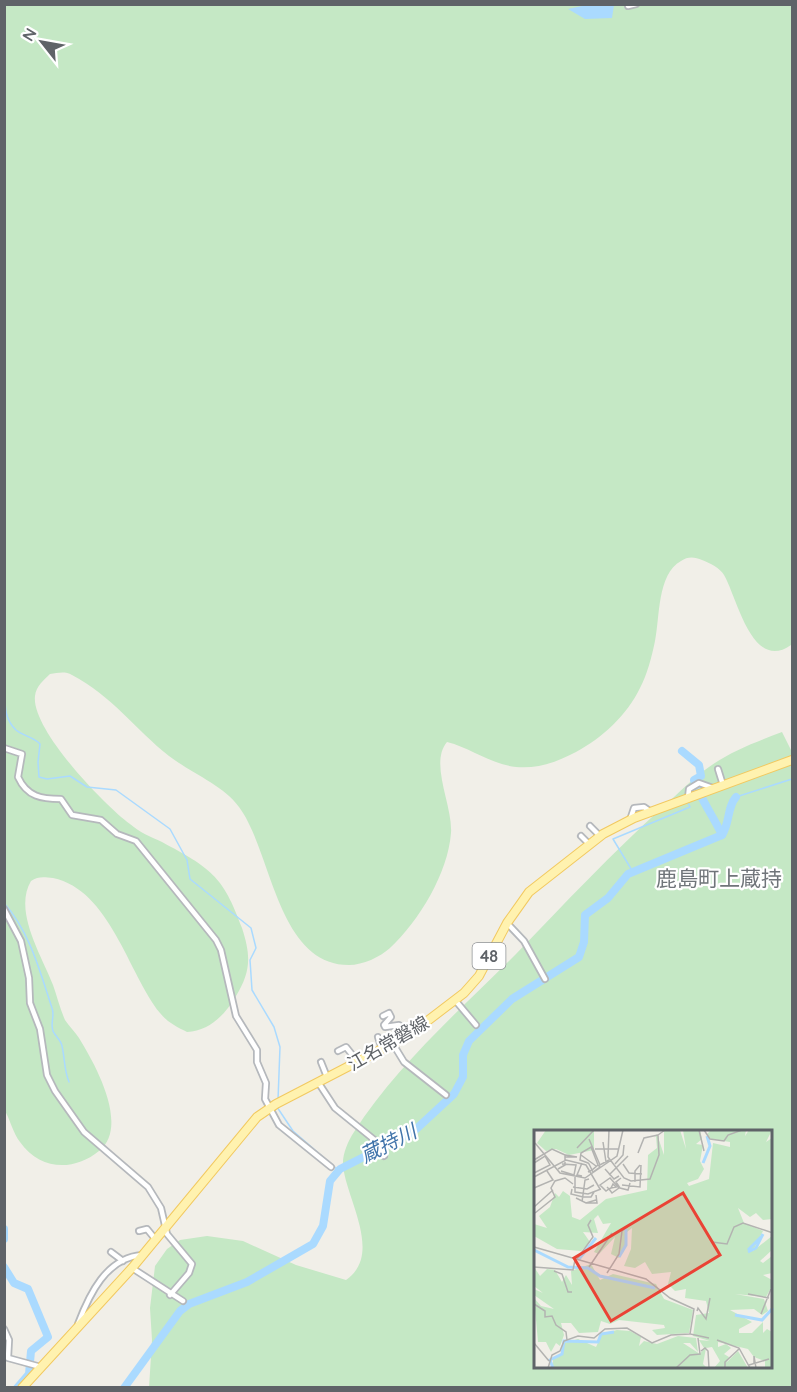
<svg xmlns="http://www.w3.org/2000/svg" width="797" height="1392" viewBox="0 0 797 1392" font-family="Quicksand,'Noto Sans JP',sans-serif">
  <rect width="100%" height="100%" fill="#f1efe8"/>
  <g fill="#c5e8c5" fill-rule="evenodd">
    <path d="M4,5h788l-1,640c-39,28 -54,-48 -67,-70 -4,-7 -14,-12 -22,-15 -7,-3 -14,-4 -21,1 -24,13 -21,57 -26,80 -3,15 -8,34 -15,47 -13,27 -38,50 -64,64 -19,10 -38,17 -60,15 -26,-3 -45,-19 -69,-25 -18,21 6,64 4,91 -3,40 -32,88 -61,115 -10,9 -27,17 -41,17 -72,0 -77,-114 -110,-158 -16,-22 -48,-34 -70,-51 -33,-26 -58,-61 -97,-81 -7,-4 -14,-2 -22,-1 -6,6 -14,12 -15,22 -4,33 69,109 95,128 9,8 21,13 32,18 48,26 61,33 80,86 9,28 9,43 -6,68 -11,19 -27,35 -49,36 -10,-5 -20,-10 -27,-19 -32,-40 -50,-123 -107,-135 -9,-1 -15,-2 -22,3 -18,30 11,75 22,104 4,11 7,24 12,35 4,6 10,12 14,18 16,26 51,88 20,113 -26,21 -59,19 -79,-9 -7,-9 -10,-23 -16,-33z"/>
    <path d="M782,732l10,20v635l-643,1 3,-48 -2,-32 5,-42 12,-17 13,-9 27,-4 36,5 53,24 50,15c37,-26 1,-79 -3,-114 -1,-11 5,-25 11,-34 42,-66 107,-123 162,-178 48,-50 96,-101 148,-148 15,-13 29,-28 45,-39 22,-16 47,-25 73,-35zM536,1131h236v235h-236z"/>
  </g>
  <path fill="#aadaff" d="M587,5h27l-2,13 -27,1 -17,-10z"/>
  <g fill="none" stroke-linecap="round" stroke-linejoin="round">
    <g stroke="#aadaff" stroke-width="1.5">
      <path d="M4,676c3,19 -4,39 12,54 7,6 18,7 24,14l-2,18 1,15 8,2 23,-3 17,11 29,3 54,39 17,31 3,19 61,49 5,20 -6,12 2,30 22,37 6,20 -2,53"/>
      <path d="M691,786l3,-6"/>
      <path d="M736,797l56,-18"/>
      <path d="M633,872l-20,-33 77,-32 -3,-6"/>
      <path d="M4,903c26,29 36,69 48,105 3,8 -2,15 1,23 2,5 8,9 9,15 3,13 2,24 7,36"/>
      <path d="M277,1107l16,24 45,39"/>
    </g>
    <g stroke="#aadaff" stroke-width="8">
      <path d="M682,751l17,14 2,11 -7,4c5,17 20,37 28,55"/>
      <path d="M4,1229v10"/>
      <path d="M4,1267l10,16 14,6 20,48 -17,14 -2,23 -12,14"/>
      <path d="M124,1388l56,-77 9,-7 58,-22 66,-38 10,-18 7,-45 10,-12 73,-37 41,-38 9,-17v-22l6,-14 43,-42 67,-42 5,-15 1,-27 23,-17 20,-24 94,-39c8,-12 5,-28 14,-38"/>
    </g>
    <g stroke="#b5b8bc" stroke-width="8">
      <g id="street">
        <path d="M628,6l8,-2"/>
        <path d="M4,748l18,6 -4,23c9,20 24,22 43,22l11,16 29,5 16,14 19,7 80,99 5,10 15,66 21,34v12l9,21 -1,16 14,26 52,42"/>
        <path d="M718,769l5,16"/>
        <path d="M688,798l1,-9 10,-6 14,5"/>
        <path d="M630,820l4,-12 10,-1 7,5"/>
        <path d="M590,826l10,10"/>
        <path d="M581,836l8,8"/>
        <path d="M4,909l17,32 8,37 1,25 10,26 7,46 8,16 29,41 64,55 13,21 6,26 25,30 -3,9 -19,22"/>
        <path d="M507,923l17,18 21,38"/>
        <path d="M455,1000l21,25"/>
        <path d="M383,1016l6,-3 2,4 -7,8 1,2 14,-2 10,9"/>
        <path d="M378,1037l4,12"/>
        <path d="M393,1044l11,18 42,33"/>
        <path d="M338,1051l8,-4 12,15"/>
        <path d="M321,1062l6,15"/>
        <path d="M318,1082l17,26 42,34 7,14"/>
        <path d="M139,1231l8,-2 9,11"/>
        <path d="M111,1252l12,9"/>
        <path d="M132,1268l51,33"/>
        <path d="M78,1324c11,-29 28,-66 64,-69"/>
        <path d="M4,1329l5,11 -1,18 33,9"/>
      </g>
    </g>
    <g stroke="#f2c960" stroke-width="10">
      <path id="primary" d="M22,1388l110,-120 125,-151 19,-13 133,-69 55,-42 15,-17 28,-53 22,-31 74,-58 31,-16 158,-58"/>
    </g>
    <use href="#street" stroke="#fff" stroke-width="4.5"/>
    <use href="#primary" stroke="#fff2af" stroke-width="8"/>
  </g>
  <g text-anchor="middle" dominant-baseline="central" stroke-width="4.5" stroke-linejoin="round" paint-order="stroke">
    <rect fill="#fff" stroke="#8f9295" stroke-width="1.5" x="472.5" y="943" width="33" height="26" rx="4.5"/>
    <g font-size="16" font-weight="bold" fill="#5f6368">
      <text x="489" y="956">48</text>
    </g>
    <g font-size="18" fill="#5f6368" stroke="#fff">
      <text transform="translate(388 1043) rotate(-30)">江名常磐線</text>
    </g>
    <g font-size="20" font-style="italic" fill="#4174aa" stroke="#fff">
      <text transform="translate(388 1143) rotate(-27)">蔵持川</text>
    </g>
    <g font-size="21" fill="#70757a" stroke="#fff">
      <text x="719" y="878">鹿島町上蔵持</text>
    </g>
  </g>
  <g transform="translate(534 1130)">
    <rect width="238" height="238" fill="#f1efe8"/>
    <path d="M12,0h48v20l-25,5 -13,-6 -10,2 -9,-8zM130,0h16l6,19 -3,-19h17l2,9 -6,5 7,1 -3,16 4,8 -6,10 -11,4 2,3 20,-7 4,-36 17,4v-5l-19,-3 -4,-5 3,-3 36,-1 -1,6 4,-6h23l-6,12 6,-4v81l-9,1 -7,-7 -6,4 -12,-9 6,15 19,8 -10,20 19,-15v14l-12,11 3,2 9,-7v17l-9,2 9,5v6l-6,11 -31,-3 29,5 4,12 -6,4 -8,-6 -24,1 22,12 -13,7v4h13l11,-11v11l4,-4 5,3 -1,36h-6v-7l-11,-4 -6,-8 -30,-7v5l8,-3 5,4 -7,6 5,3 -4,10 -5,1h-6l6,-7 -8,-14 -6,1 -3,16 4,4h-154v-9l10,-6 1,-10 14,-4 18,8 6,-13 15,-4 13,1 11,6 -2,9 5,-5 13,3 21,-8 18,2 2,14 -8,-9h-7l17,11 4,-6 -5,-8 11,1 -17,-5 3,-21 13,-2 -3,-12 -21,-3 1,-9 -11,2 -7,-7 3,-12 -19,2 -7,-12 -10,6 -11,-2 7,-17 1,-21 -5,4 -3,19 -5,7 -8,-4 4,-17 -16,17 -5,-2 17,-29 -8,1 -5,-9 -4,4 4,14 -15,-1 7,10 -9,9 -24,-2 -23,-13v-12l13,4 -8,-12 11,-9 5,-14 4,4 4,-6 7,5 2,21 8,3 26,-21 41,-9 1,-35 9,-7 -1,-12 -2,2 3,-4 7,21zM57,134l9,16 13,-6 43,10 8,15 29,11 -4,23 -32,2 -5,-5 13,-2 -1,-3 -45,-5 -9,4 -9,-3 -3,11 -19,1 -8,-10h-10l3,12 -4,11 -4,-3 -5,9 -5,-10h-8l-4,-44 7,8 13,3 -20,-14v-6l9,4 -9,-7v-19l6,9 7,-7 8,1 7,12 4,-7 6,10 -1,-14zM204,221l10,17h-22v-5z" fill="#c5e8c5"/>
    <path fill="none" stroke="#aadaff" stroke-width="3" d="M169,33l7,-17 -3,-10M0,120l34,17 20,1 12,8 55,12M214,120l13,-13M214,122l8,-4 7,-14M85,127l7,-12v-16M45,129l17,-21M201,185l27,5 11,-12M19,238l-3,-8 12,-6 2,-13 34,1 3,-8 13,-2"/>
    <path fill="none" stroke="#b3b3b1" stroke-width="1.5" d="M75,0l-1,27 16,21 7,3 19,-2 9,-24 -1,-20 7,-5M165,0l5,21M170,0l6,9 14,2 4,-6 14,-5M55,9l11,26 9,-5M69,12l3,20M1,13l25,30 25,5 32,-22 6,-26M43,18l17,-18M61,19h24M104,23l6,-15 14,-3M47,25l15,11M0,30l18,-11 13,6M0,33l11,-7 5,9 -16,8M48,33l-5,12 5,1M81,34l8,-9 1,-10M89,34l6,9 13,1M24,39l7,-4v-10l12,2h-12M71,39l9,10 5,-3M27,41l13,4 2,-10 -14,-1M54,42l4,-2 6,-5 2,2 -7,5 -4,-8 -1,-1 -8,-3 1,-7 10,-6 7,18M75,45l19,-19M0,47l32,-17 20,5 14,24M41,47v15l13,2 13,-5M87,48l-5,4 4,6 8,2 2,-7M101,52v-11l5,-6M88,55l18,2 1,-22M39,57l14,2 7,-4M73,57l2,2 3,4 7,-5 -9,-10 -10,7 6,6 3,-2 2,-1 5,-1 -3,-3 -2,4M0,58l19,-8 -6,-9M38,59l-1,5 12,3h8l3,-5M42,68l10,5 10,-3M48,72l3,-22 4,-1M52,73h11l-1,-8M0,77l19,-17M1,83l20,-16 -4,-9 4,-7 10,-3 8,6M178,112l15,2 7,-17 9,-4 30,10M0,117l112,32 24,19 24,11 -4,25 19,4M43,129l16,-22 -5,-12 3,-5M0,137l39,3 2,-10M55,137l23,-34M20,141l8,3 6,18h4M73,143l12,-19 3,-23 9,-7M214,164l21,4M0,174l11,7v6l7,-1 4,9 10,7 1,8M163,181l1,-3 8,11 4,-21M227,184l10,-25M183,210l22,8 11,20M0,213l15,18M167,221l4,-3 3,3 1,17M220,234v-8l2,12M215,235l20,-6M14,238l4,-13 8,-4 4,-10 14,-5 16,2 11,-9 22,-1 25,15 19,-8 19,-1M142,238l14,-13 10,-1 -2,-16M186,238h5v-6l14,-13"/>
    <path fill="#ea4335" fill-opacity="0.15" stroke="#ea4335" stroke-width="3" d="M149,63l37,62 -109,66 -37,-63z"/>
    <rect width="238" height="238" fill="none" stroke="#5f6368" stroke-width="3"/>
  </g>
  <rect width="797" height="1392" fill="none" stroke="#5f6368" stroke-width="12"/>
  <g transform="translate(42 42) rotate(301)" stroke="#ffffff" stroke-width="4.5" paint-order="stroke">
  <path d="M0-4.5L10 22L0 15L-10 22Z" fill="#5f6368"/>
  <text y="-9" font-size="16" font-weight="bold" text-anchor="middle" fill="#5f6368">N</text>
  </g>
</svg>
